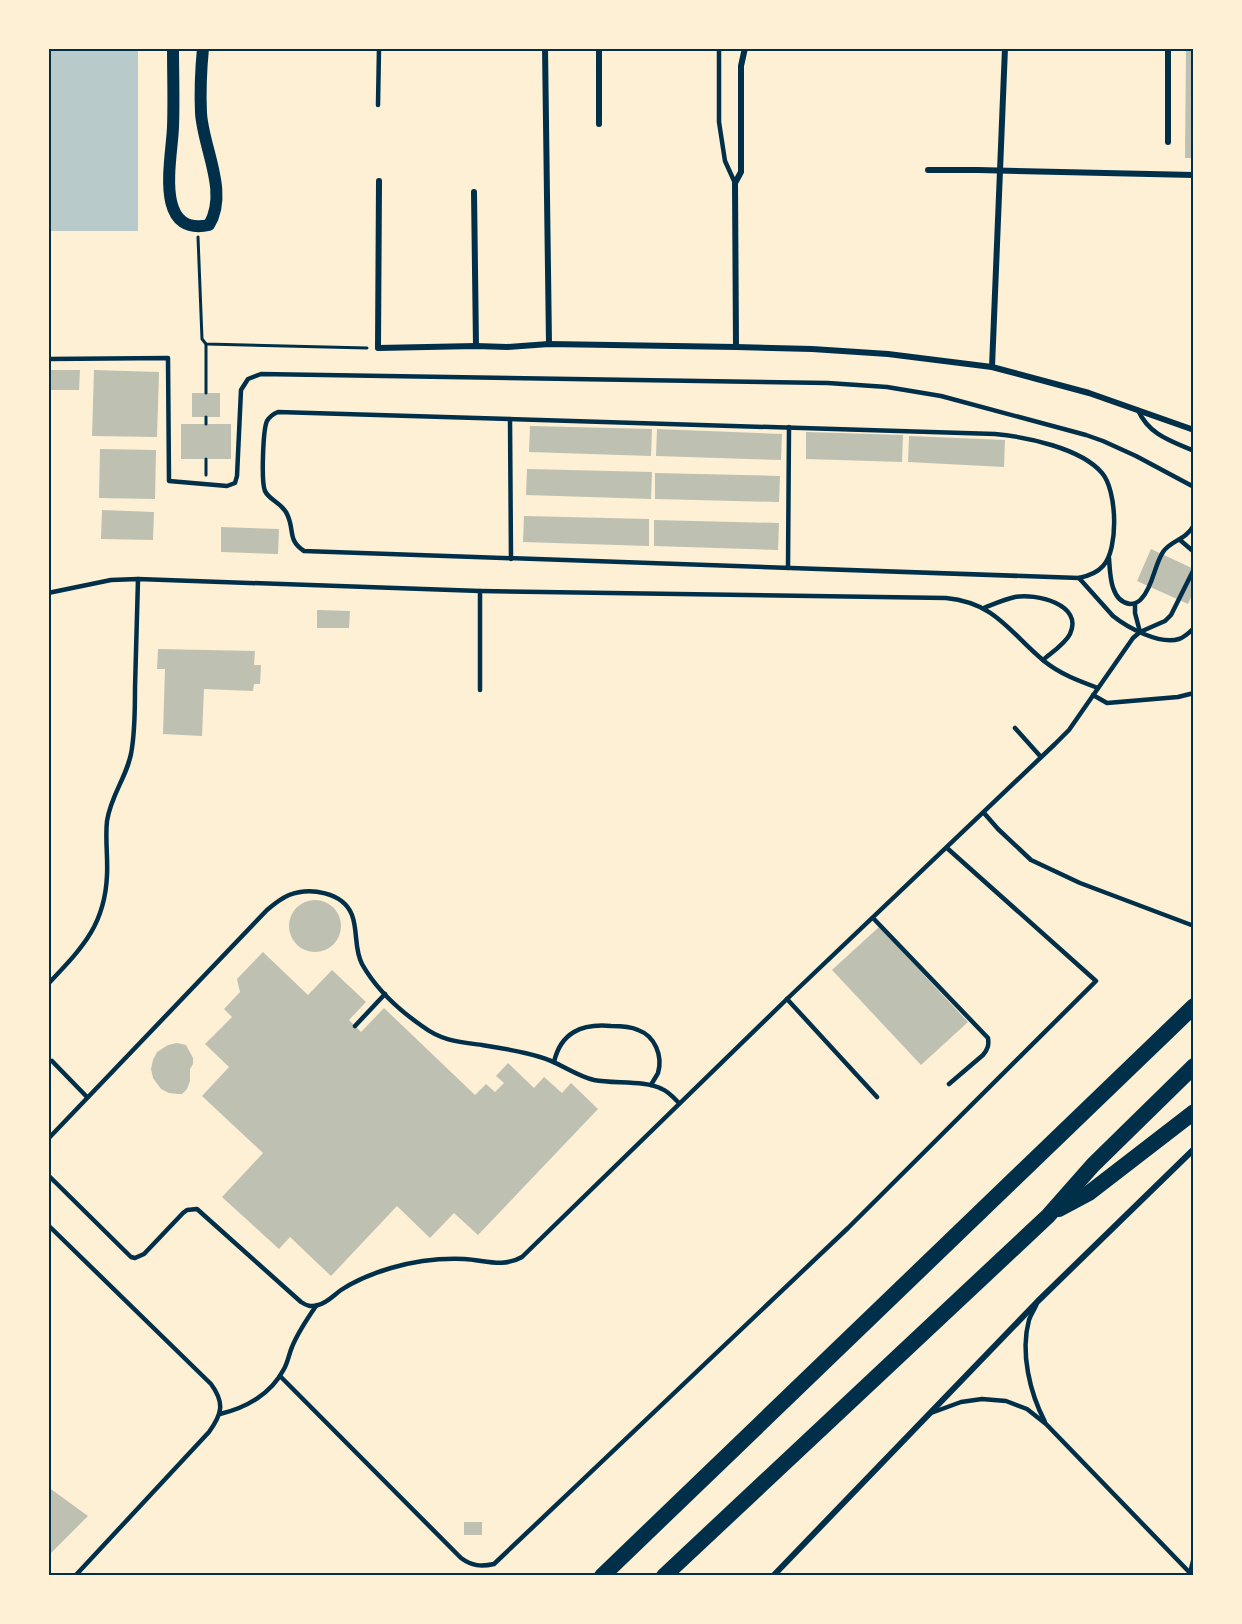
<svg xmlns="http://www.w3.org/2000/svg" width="1242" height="1624" viewBox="0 0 1242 1624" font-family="Helvetica,sans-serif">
  <rect width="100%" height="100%" fill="#fdf0d5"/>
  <rect fill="#b9caca" x="48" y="48" width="90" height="183"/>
  <g fill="#bec0b2">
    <path d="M1186,48h8v110h-9z"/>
    <path d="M48,370h32l-1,20h-31z"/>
    <path d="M94,370l65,2 -2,65 -65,-1z"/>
    <rect x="192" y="393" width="28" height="24"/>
    <rect x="181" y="424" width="50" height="35"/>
    <path d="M530,426l122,3 -1,27 -122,-4z"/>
    <path d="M657,429l125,5 -1,26 -125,-4z"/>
    <path d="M806,432l97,3 -1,27 -96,-3z"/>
    <path d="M909,436l96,4 -1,27 -96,-5z"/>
    <path d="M100,449l56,1 -1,49 -56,-1z"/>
    <path d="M527,469l125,3 -1,27 -125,-4z"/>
    <path d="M655,473l125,3 -1,26 -124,-3z"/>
    <path d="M102,510l52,2 -1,28 -52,-1z"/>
    <path d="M524,516l125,3v27l-126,-4z"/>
    <path d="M654,520l125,3 -1,27 -124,-4z"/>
    <path d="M221,527l58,2 -1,25 -57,-2z"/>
    <path d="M1151,549l43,20v22l-6,13 -51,-23z"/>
    <path d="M317,610l33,1 -1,17h-32z"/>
    <path d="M158,649l97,2 -1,14h7l-1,19h-6l-1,7 -49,-2 -2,47 -39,-2 2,-65h-8z"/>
    <circle cx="315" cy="926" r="26"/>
    <path d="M879,927l89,95 -47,43 -89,-95z"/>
    <path d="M263,952l45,43 24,-25 34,32 -17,18 12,12 23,-24 91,87 11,-11 9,8 9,-9 -8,-7 12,-13 26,25 10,-11 18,16 9,-10 27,26 -120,126 -24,-22 -24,25 -33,-32 -66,70 -41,-39 -11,12 -57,-52 41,-44 -61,-57 27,-29 -24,-23 27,-27 -8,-8 16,-17 -3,-13z"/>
    <path d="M177,1043l9,2 7,13v6l-3,5v12l-3,8 -5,5h-4l-9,-1 -8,-4 -8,-11 -2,-9 2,-9 4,-8 11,-7z"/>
    <path d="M48,1487l40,29 -40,40z"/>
    <rect x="464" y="1522" width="18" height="13"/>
  </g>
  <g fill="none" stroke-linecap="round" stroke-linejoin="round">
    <g stroke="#003049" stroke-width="3">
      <path d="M198,237l4,102 4,5 161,4"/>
      <path d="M206,393v-49"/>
      <path d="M206,417v7"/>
      <path d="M206,475v-16"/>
    </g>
    <g stroke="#003049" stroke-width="4.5">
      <path d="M719,48v74l6,39 10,22"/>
      <path d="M378,105l1,-57"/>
      <path d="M48,359l120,-1 1,123 58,5 8,-3 2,-7 4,-86 7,-11 13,-5 567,9 59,4 54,9 145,39 17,6 33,15 58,31"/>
      <path d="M1138,410c11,25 33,31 56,41"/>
      <path d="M278,412l717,22c31,3 86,14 107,39 15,17 17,76 1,93 -6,7 -15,10 -24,12l-775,-27c-17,-11 -9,-21 -17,-37 -5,-11 -18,-14 -22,-23 -4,-9 -2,-62 2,-70 3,-5 6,-7 11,-9z"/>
      <path d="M510,419l1,140"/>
      <path d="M1180,540l14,12"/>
      <path d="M1109,558c1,14 1,44 21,46 5,0 9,-2 12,-6 11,-12 12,-32 21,-46 8,-12 22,-11 31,-27"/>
      <path d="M788,568l1,-141"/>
      <path d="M1079,578l34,38c15,12 47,29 66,23 6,-2 10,-6 15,-11"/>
      <path d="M48,593l63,-13 27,-1 342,12 466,7c50,5 63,34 98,63 16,13 35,20 54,27"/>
      <path d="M1135,604v9l5,19"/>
      <path d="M984,608c10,-4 21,-9 31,-11 20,-4 69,7 55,37 -5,10 -19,19 -27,26"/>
      <path d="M480,690v-99"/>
      <path d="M1093,695l14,8 71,-6 16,-4"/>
      <path d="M1015,728l26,29"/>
      <path d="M984,813l14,16 33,31 49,23 114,43"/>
      <path d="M873,918l115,120c1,7 0,11 -5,17l-34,29"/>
      <path d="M48,984c33,-35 57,-58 59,-109 1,-18 -2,-36 0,-54 4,-27 22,-47 25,-73 3,-20 3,-40 3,-60 1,-36 2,-73 3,-109"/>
      <path d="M787,999l90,98"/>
      <path d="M355,1026l30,-32"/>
      <path d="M52,1061l35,36"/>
      <path d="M554,1062c3,-13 8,-23 20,-30 10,-6 25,-7 37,-6 8,0 19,0 27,4 17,6 25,26 20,43 -2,4 -5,8 -7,12"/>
      <path d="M48,1139l219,-229c7,-6 13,-11 22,-15 21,-8 54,-3 63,20 6,16 2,34 10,49 14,25 37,46 60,62 20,15 36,16 60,19 19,3 39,6 58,12 19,5 34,18 54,23 20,4 51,0 68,9 7,3 12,9 17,14"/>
      <path d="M48,1175l83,82 4,1 9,-4 39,-41 4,-3 10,-1 104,93c6,4 10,5 17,3 9,-2 16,-10 23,-15 15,-10 33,-17 50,-22 24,-7 49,-10 73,-9 21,1 39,9 58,-2l265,-258 268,-255 14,-14 64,-92 7,-6 25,-11 6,-6 23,-46"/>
      <path d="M48,1225l163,159c14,19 11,30 -2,48l-134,144"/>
      <path d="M1037,1303c-2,6 -6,11 -8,17 -9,33 1,73 16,102"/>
      <path d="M280,1376l181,182c11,8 20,9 33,6l354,-336 248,-247 -149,-133"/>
      <path d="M931,1413l30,-11 21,-3 24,2 21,8 19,15 147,152"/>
      <path d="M220,1414c26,-6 51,-20 64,-45 4,-7 5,-15 8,-22 6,-15 15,-28 24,-41"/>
      <path d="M1190,1573l4,-16"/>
    </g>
    <g stroke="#003049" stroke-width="6">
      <path d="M545,48l4,296"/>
      <path d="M599,48v76"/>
      <path d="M1168,142v-94"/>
      <path d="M928,170h50l216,5"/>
      <path d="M379,181l-1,167 98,-2 31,1 42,-3 187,3 76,2 76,5 104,13 97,26 105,37"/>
      <path d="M474,192l2,154"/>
      <path d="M736,347l-1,-164 6,-11v-106l4,-18"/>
      <path d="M992,367l13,-319"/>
      <path d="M773,1576l265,-275 156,-152"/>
    </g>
    <path stroke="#003049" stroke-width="12" d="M173,48c0,26 1,53 0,79 -1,31 -20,110 36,98 20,-33 -6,-77 -8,-112 -1,-21 0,-44 2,-65"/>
    <g stroke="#003049" stroke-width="16">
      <path d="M1059,1209l30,-16 105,-81"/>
      <path d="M602,1576l592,-570"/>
      <path d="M664,1576l384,-360 45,-51 101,-99"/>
    </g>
  </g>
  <rect width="1242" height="1624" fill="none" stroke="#fdf0d5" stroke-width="99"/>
  <rect x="50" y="50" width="1142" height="1524" fill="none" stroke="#003049" stroke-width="2"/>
</svg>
